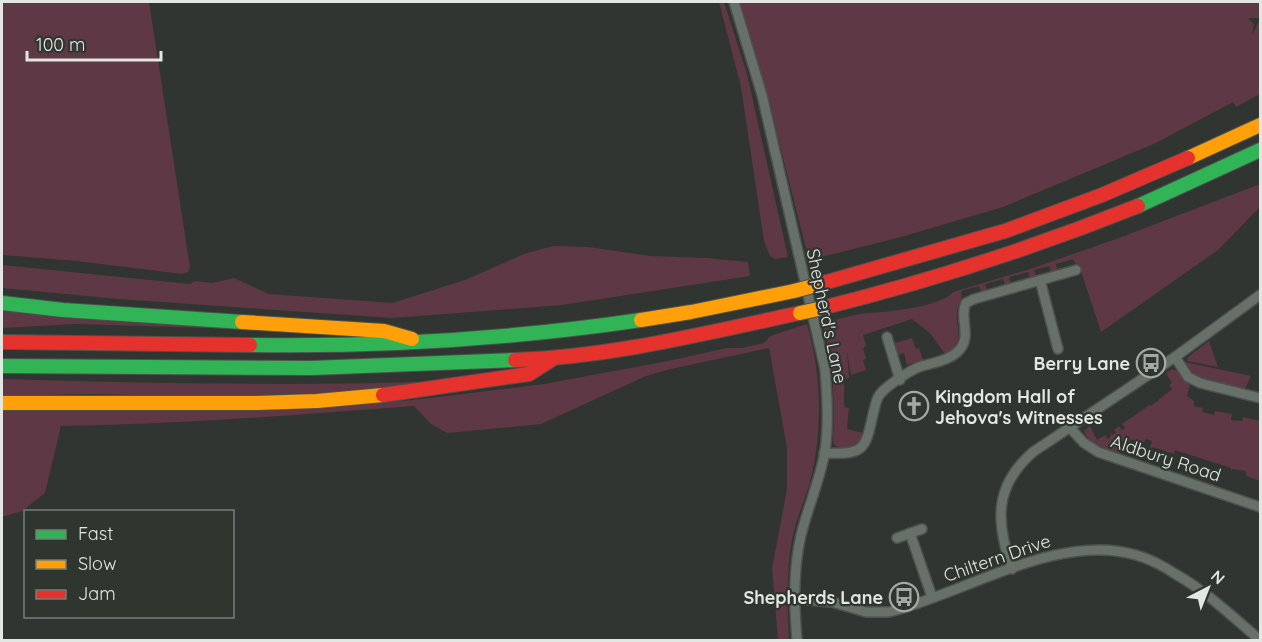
<svg xmlns="http://www.w3.org/2000/svg" width="1262" height="642" viewBox="0 0 1262 642" font-family="Quicksand,sans-serif">
  <rect width="100%" height="100%" fill="#303531"/>
  <g fill="#5e3844">
    <path d="M2,2h147l41,265 -2,5 -6,2 -105,-13 -75,-6z"/>
    <path d="M719,2h5l23,72 41,183 -13,2 -5,-3 -6,-15 -23,-154z"/>
    <path d="M738,2h522v16h-12l6,6 -2,11 8,-16v75l-24,13 -3,-5 -77,41 -153,64 -102,30 -92,23 -38,-150z"/>
    <path d="M1260,184v23l-42,43 -117,82 -22,-67h-3l-3,-6 -17,5 1,6 -6,2 -2,-6 -15,4 2,6 -6,2 -2,-6 -19,5 2,6 -6,2 -2,-6 -18,5 2,6 -6,2 -2,-6 -18,5c2,9 -2,11 -4,19 -2,19 10,31 -12,44l-15,-21 -18,-14 -49,16 3,11 -3,2 3,11 -3,1 3,10 -15,5 -4,-23 2,26 -5,1v28l5,1 -2,21 17,4c-5,14 -20,22 -31,10l1,-28 -2,-52 -10,-41c15,-2 31,-8 46,-9 19,-1 73,-6 85,-21l77,-23 89,-31z"/>
    <path d="M553,246l36,1 61,9 57,2 41,4 2,14 -188,29 -170,13 -274,-19 -116,-11v-23l188,19 5,-3 17,2 22,-5 35,16 123,9 73,-23 59,-26z"/>
    <path d="M2,306l239,23 -167,-5 -72,4z"/>
    <path d="M807,324c14,48 16,100 5,150 -4,19 -13,37 -18,57 -8,33 -7,75 -5,109h-11l-6,-72 15,-79v-41l-18,-100 -98,21 -25,7 -105,48 -94,9 -16,-9 -17,-18c-117,9 -234,18 -353,20l-16,67 -23,18 -20,6v-107l250,1 161,-11 131,-16 124,-23 59,-13h15l22,-5 6,-7z"/>
    <path d="M912,338l4,11 3,-1 4,12 -16,5 -3,-12 -6,2 -3,-12z"/>
    <path d="M1209,341l9,26 -31,-6 1,-4z"/>
    <path d="M1185,362l66,14 -6,13c-21,-4 -50,-4 -60,-27z"/>
    <path d="M1172,369l5,2 13,14 -3,11 7,5v5l9,2 -1,4 12,3 1,-4 17,3 -1,6 11,1 1,-4 17,4v60l-13,-5 -2,-5 -13,-2 -1,3v-4l-56,-18 -1,4 -21,-7 -1,3 -2,-1 2,-8 -6,-2 -3,4 -12,-4 -2,4 -15,-4 -2,4 10,6 -3,4c-14,-4 -30,-8 -35,-22l6,-5 7,14 8,-5 3,4 3,-3 -1,-4 2,3 4,-2 -2,-3 5,-4 3,4 3,-2 -3,-4 28,-19 1,1 21,-17 -3,-4 3,-2 -6,-10z"/>
    <path d="M2,379c139,4 279,7 419,3v2l-75,8 -143,5 -110,-3 -91,2z"/>
  </g>
  <g fill="none" stroke-linecap="round" stroke-linejoin="round">
    <g stroke="#4d514e" stroke-width="12">
      <g id="street">
        <path d="M734,2l28,93 63,274c2,27 4,54 0,82 -5,29 -17,56 -24,84 -8,35 -7,70 -4,105"/>
        <path d="M1040,280l18,69"/>
        <path d="M887,337l13,43"/>
        <path d="M1175,357l13,20 12,6 60,15"/>
        <path d="M1070,428l14,15 14,9 162,55"/>
        <path d="M824,453c43,2 41,-4 50,-43 2,-6 2,-12 7,-17 7,-8 28,-22 38,-26 15,-5 32,-6 42,-19 10,-14 -2,-31 5,-45l8,-4 102,-29"/>
        <path d="M910,533l22,64"/>
        <path d="M897,538l25,-9"/>
        <path d="M1012,569c-16,-46 -19,-82 21,-117l142,-95 85,-62"/>
        <path d="M794,599l38,3 34,10h23c77,-19 168,-80 247,-57 14,4 29,12 41,20 30,17 57,43 83,65"/>
      </g>
    </g>
    <g stroke="#4d514e" stroke-width="16">
      <g id="fast">
        <path d="M1138,206l122,-56"/>
        <path d="M2,303l61,7 179,12"/>
        <path d="M250,345c131,2 261,-6 391,-25"/>
        <path d="M2,366l310,2 203,-8"/>
      </g>
    </g>
    <g stroke="#4d514e" stroke-width="16">
      <g id="slow">
        <path d="M1188,158l72,-33"/>
        <path d="M641,320l50,-8 103,-21"/>
        <path d="M242,322l142,9 28,8"/>
        <path d="M2,403h255l60,-2 66,-6"/>
      </g>
    </g>
    <g stroke="#4d514e" stroke-width="16">
      <g id="jam">
        <path d="M813,286l192,-55 97,-36 86,-37"/>
        <path d="M818,309c109,-27 215,-61 320,-103"/>
        <path d="M2,342l248,3"/>
        <path d="M515,360c96,-3 191,-27 285,-47"/>
        <path d="M383,395l146,-21 22,-14"/>
      </g>
    </g>
    <use href="#street" stroke="#677069" stroke-width="9"/>
    <use href="#fast" stroke="#30b455" stroke-width="14"/>
    <use href="#slow" stroke="#ff9f0a" stroke-width="14"/>
    <use href="#jam" stroke="#e5322d" stroke-width="14"/>
    <g stroke="#4d514e" stroke-width="16" stroke-linecap="butt">
      <g id="slow-bridge">
        <path d="M794,291l19,-5"/>
        <path d="M800,313l18,-4"/>
      </g>
    </g>
    <use href="#slow-bridge" stroke="#ff9f0a" stroke-width="14"/>
  </g>
  <defs>
    <g id="bus-ring" transform="scale(1.5)"><circle r="9.5" fill="#2f3630" stroke="#a4a9a5" stroke-width="1.5"/><path d="M-5-6H5V4H4V6H2V4H-2V6H-4V4H-5ZM-3.5-4V0h7V-4ZM-3.5 1.2v1.5H-2V1.2ZM2 1.2v1.5H3.5V1.2Z" fill="#a4a9a5"/></g>
    <g id="church-ring" transform="scale(1.5)"><circle r="9.5" fill="#2f3630" stroke="#a4a9a5" stroke-width="1.5"/><path d="M-1.2-6h2.4v3.5h3.3v2.4h-3.3V6h-2.4V-.1h-3.3v-2.4h3.3Z" fill="#a4a9a5"/></g>
  </defs>
  <g fill-rule="evenodd">
    <use href="#bus-ring" x="1151" y="363"/>
    <use href="#church-ring" x="914" y="406"/>
    <use href="#bus-ring" x="904" y="597"/>
  </g>
  <g text-anchor="middle" dominant-baseline="central" stroke-width="4.5" stroke-linejoin="round" paint-order="stroke">
    <g font-size="18" fill="#e2e7e3" stroke="#2f3630">
      <text transform="translate(827 316) rotate(78)">Shepherd's Lane</text>
      <text transform="translate(1166 458) rotate(18)">Aldbury Road</text>
      <text transform="translate(997 558) rotate(-19)">Chiltern Drive</text>
    </g>
    <g font-size="18" font-weight="bold" fill="#e2e7e3" stroke="#2f3630" text-anchor="end">
      <text x="1130" y="363">Berry Lane</text>
      <text x="935" y="396" text-anchor="start">Kingdom Hall of<tspan x="935" dy="21">Jehova's Witnesses</tspan></text>
      <text x="883" y="597">Shepherds Lane</text>
    </g>
  </g>
  <rect width="1262" height="642" fill="none" stroke="#e2e7e3" stroke-width="6"/>
  <rect x="24" y="510" width="210" height="108" fill="#2f3630" stroke="#777d78" stroke-width="1.5"/>
  <rect x="36" y="530" width="30" height="9" fill="#30b455" stroke="#777d78" stroke-width="1.5"/>
  <text x="78" y="540" font-size="18" fill="#e2e7e3">Fast</text>
  <rect x="36" y="560" width="30" height="9" fill="#ff9f0a" stroke="#777d78" stroke-width="1.5"/>
  <text x="78" y="570" font-size="18" fill="#e2e7e3">Slow</text>
  <rect x="36" y="590" width="30" height="9" fill="#e5322d" stroke="#777d78" stroke-width="1.5"/>
  <text x="78" y="600" font-size="18" fill="#e2e7e3">Jam</text>
  <g transform="translate(1208 588) rotate(42)" stroke="#2f3630" stroke-width="4.5" paint-order="stroke">
  <path d="M0-4.5L10 22L0 15L-10 22Z" fill="#e2e7e3"/>
  <text y="-9" font-size="16" font-weight="bold" text-anchor="middle" fill="#e2e7e3">N</text>
  </g>
  <path d="M27 51v9h134v-9" fill="none" stroke="#e2e7e3" stroke-width="3"/>
  <text x="36" y="51" font-size="18" fill="#e2e7e3" stroke="#2f3630" stroke-width="4.5" paint-order="stroke">100 m</text>
</svg>
